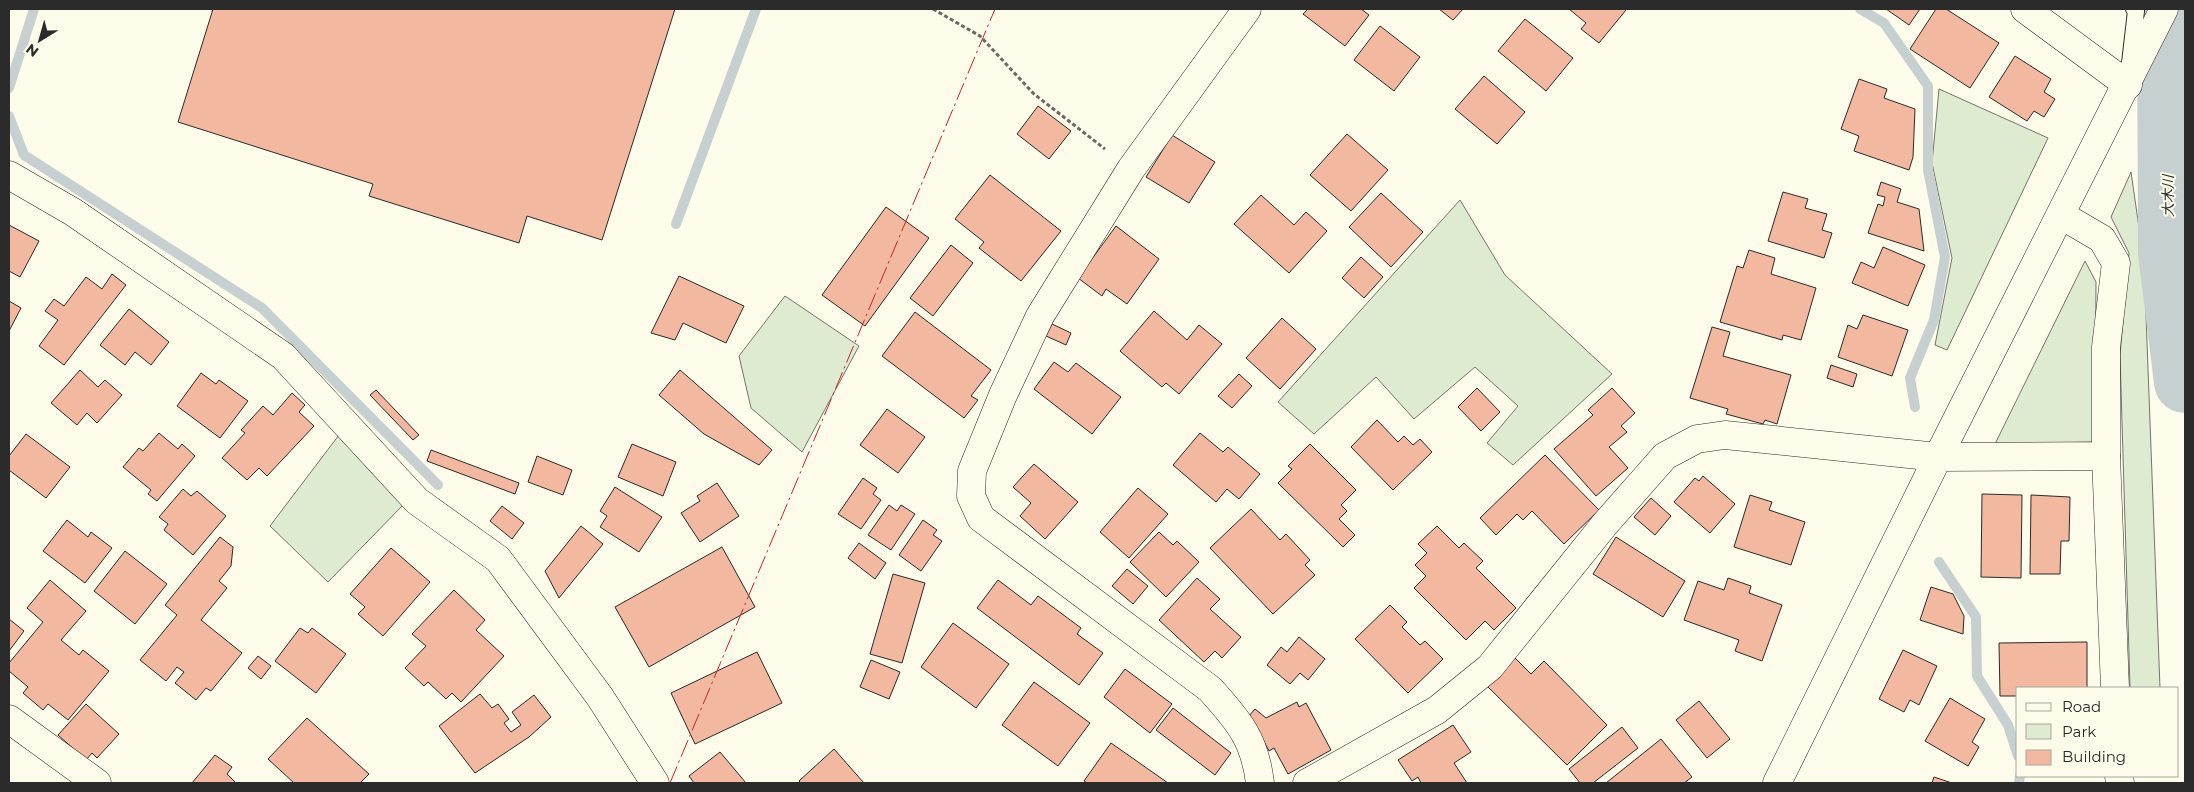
<svg xmlns="http://www.w3.org/2000/svg" width="2194" height="792" viewBox="0 0 2194 792" font-family="Montserrat,'Noto Sans JP',sans-serif">
  <rect width="100%" height="100%" fill="#fdfbea"/>
  <g fill="#deebd1" stroke="#74746e">
    <path d="M1939,89l109,49 -101,212 -12,-5 17,-87 -20,-95z"/>
    <path d="M2131,172l13,90 16,426h-30l-10,-333 9,-102 -18,-36z"/>
    <path d="M1460,200l45,75 107,99 -99,91 -26,-22 31,-37 -43,-39 -61,52 -38,-42 -62,57 -36,-32z"/>
    <path d="M2085,261l11,21 -1,160 -100,2z"/>
    <path d="M785,296l74,50 -57,106 -51,-44 -12,-52z"/>
    <path d="M342,431l63,72 -77,79 -58,-56z"/>
  </g>
  <g fill="none" stroke-linecap="round" stroke-linejoin="round">
    <g stroke="#c7d0d0" stroke-width="10">
      <path d="M1860,9l24,14 44,63v84l17,87 -11,63 -24,58 5,29"/>
      <path d="M9,88l25,-79"/>
      <path d="M9,116l15,39 238,153 176,177"/>
      <path d="M676,224l80,-215"/>
      <path d="M1939,562l37,55 1,59 31,49 10,31"/>
      <path d="M2019,783l1,-7"/>
    </g>
    <path stroke="#c7d0d0" stroke-width="62" d="M2168,9l1,243 16,130"/>
  </g>
  <g fill="#f2b8a0" stroke="#2b2b2b">
    <path d="M213,9h462l-73,231 -75,-24 -8,27 -150,-47 4,-12 -195,-62z"/>
    <path d="M1308,9h53l8,6 -24,31 -42,-32z"/>
    <path d="M1439,9h24l-10,11z"/>
    <path d="M1569,9h56l1,1 -27,33 -18,-14 5,-6z"/>
    <path d="M1886,9h34l-11,16z"/>
    <path d="M1936,9h10l53,34 -29,45 -60,-39z"/>
    <path d="M1525,19l48,39 -27,33 -48,-40z"/>
    <path d="M1380,26l40,31 -26,34 -40,-31z"/>
    <path d="M2015,56l36,23 -7,13 11,7 -11,18 -10,-6 -7,10 -38,-24z"/>
    <path d="M1484,76l41,36 -28,32 -42,-35z"/>
    <path d="M1859,79l28,10 -3,9 31,11 -2,48 -4,13 -55,-19 5,-15 -18,-7z"/>
    <path d="M1038,106l33,25 -22,28 -32,-25z"/>
    <path d="M1347,134l41,36 -37,41 -41,-36z"/>
    <path d="M1172,135l43,27 -26,41 -43,-26z"/>
    <path d="M990,175l71,56 -40,50 -42,-33 5,-6 -29,-23z"/>
    <path d="M1881,182l20,7 -4,13 22,7 5,42 -56,-18 10,-29 5,2 2,-9 -8,-2z"/>
    <path d="M1783,192l25,7 -3,9 22,6 -5,16 10,3 -8,25 -56,-17z"/>
    <path d="M1381,193l42,39 -32,35 -42,-40z"/>
    <path d="M1261,195l33,30 12,-13 21,19 -38,42 -55,-49z"/>
    <path d="M886,207l43,31 -64,88 -43,-31z"/>
    <path d="M9,225l30,16 -19,36 -11,-6z"/>
    <path d="M1116,226l43,33 -32,45 -21,-15 -4,7 -24,-18z"/>
    <path d="M951,245l22,18 -40,53 -23,-18z"/>
    <path d="M1883,247l42,18 -17,41 -56,-23 9,-21 13,6z"/>
    <path d="M1749,250l26,8 -4,16 45,14 -15,52 -18,-5 -1,5 -62,-18 17,-56 6,2z"/>
    <path d="M1361,257l22,20 -19,21 -22,-20z"/>
    <path d="M112,274l14,11 -62,80 -25,-19 19,-26 -13,-9 9,-12 10,7 22,-29 16,12z"/>
    <path d="M679,276l65,30 -18,37 -43,-20 -8,17 -24,-7z"/>
    <path d="M9,301l12,7 -12,23z"/>
    <path d="M129,309l40,33 -18,23 -16,-13 -10,13 -25,-20z"/>
    <path d="M1154,311l33,29 12,-15 23,19 -43,50 -13,-11 -4,4 -42,-36z"/>
    <path d="M915,312l76,58 -20,26 7,4 -14,18 -82,-62z"/>
    <path d="M1863,315l45,15 -16,46 -54,-19 10,-32 9,4z"/>
    <path d="M1282,318l34,31 -36,40 -34,-31z"/>
    <path d="M1052,324l19,9 -5,12 -20,-9z"/>
    <path d="M1712,327l18,5 -7,24 68,19 -14,49 -12,-4 -2,4 -37,-10 2,-5 -38,-11z"/>
    <path d="M1054,362l14,10 8,-9 45,34 -29,37 -58,-45z"/>
    <path d="M1831,365l26,9 -4,13 -26,-9z"/>
    <path d="M80,370l18,17 7,-7 17,15 -25,28 -10,-10 -10,12 -26,-22z"/>
    <path d="M680,370l92,80 -13,15 -55,-31 -45,-39z"/>
    <path d="M201,373l15,11 3,-4 29,21 -28,37 -43,-32z"/>
    <path d="M1239,374l13,12 -20,22 -14,-12z"/>
    <path d="M1477,388l23,24 -19,19 -23,-24z"/>
    <path d="M1612,388l23,25 -14,13 6,6 -18,15 19,21 -32,28 -42,-47 39,-34 -5,-5z"/>
    <path d="M376,390l43,45 -6,5 -43,-45z"/>
    <path d="M292,393l13,12 -6,7 15,14 -47,50 -8,-8 -12,12 -25,-22 23,-25 -4,-3 22,-24 10,9z"/>
    <path d="M887,409l38,28 -27,36 -38,-28z"/>
    <path d="M1377,420l21,22 6,-6 9,9 7,-6 12,13 -39,38 -42,-43z"/>
    <path d="M159,433l19,16 4,-5 13,12 -38,45 -9,-7 3,-4 -28,-23 16,-19 4,3z"/>
    <path d="M1200,433l23,19 5,-5 32,27 -21,25 -12,-10 -11,13 -43,-37z"/>
    <path d="M26,434l44,33 -24,31 -37,-28v-14z"/>
    <path d="M632,444l44,18 -13,34 -45,-19z"/>
    <path d="M1310,444l46,46 -15,15 6,6 -8,8 16,16 -12,12 -65,-64 14,-14 -4,-3z"/>
    <path d="M431,450l88,33 -4,11 -88,-33z"/>
    <path d="M1545,455l54,55 -35,34 -32,-33 -9,9 -6,-6 -21,21 -16,-17z"/>
    <path d="M537,456l35,14 -9,25 -35,-13z"/>
    <path d="M1034,464l44,38 -33,37 -25,-23 11,-13 -18,-16z"/>
    <path d="M1703,476l32,28 -25,29 -36,-31 21,-24 4,3z"/>
    <path d="M863,478l14,10 -4,6 8,6 -20,29 -23,-15z"/>
    <path d="M717,483l22,33 -39,26 -19,-29 19,-12 -3,-5z"/>
    <path d="M615,487l47,30 -23,35 -39,-25 7,-11 -7,-5z"/>
    <path d="M1138,488l30,26 -39,44 -29,-26z"/>
    <path d="M183,489l8,7 6,-5 29,25 -33,39 -29,-25 4,-6 -9,-7z"/>
    <path d="M1982,494l40,1 -1,83 -40,-1z"/>
    <path d="M1750,495l22,7 -3,8 36,12 -14,43 -57,-18z"/>
    <path d="M2031,495l39,2 -1,44h-8l-1,33h-30z"/>
    <path d="M1651,498l20,18 -16,19 -21,-18z"/>
    <path d="M889,505l8,6 4,-6 14,9 -24,36 -23,-15z"/>
    <path d="M502,506l22,17 -12,16 -22,-18z"/>
    <path d="M1251,509l29,31 6,-6 24,26 -5,5 10,10 -42,39 -63,-66z"/>
    <path d="M67,520l21,17 3,-5 21,16 -27,35 -42,-32z"/>
    <path d="M923,520l14,10 -4,5 9,6 -21,30 -22,-16z"/>
    <path d="M581,526l22,18 -44,54 -14,-27z"/>
    <path d="M1437,526l22,22 5,-5 19,18 -7,7 40,40 -22,22 -9,-9 -19,19 -52,-52 12,-12 -11,-11 12,-12 -9,-9z"/>
    <path d="M1159,532l14,13 4,-4 22,21 -33,35 -36,-35z"/>
    <path d="M220,537l13,10 -2,19 -12,15 8,7 -26,32 41,33 -31,38 -5,-3 -10,12 -21,-17 9,-11 -7,-5 -11,14 -26,-21 37,-45 -12,-10z"/>
    <path d="M1616,537l69,44 -22,36 -70,-43z"/>
    <path d="M859,543l27,20 -11,16 -27,-21z"/>
    <path d="M722,547l33,60 -106,60 -34,-60z"/>
    <path d="M391,548l39,34 -47,54 -25,-22 7,-7 -15,-13z"/>
    <path d="M125,551l42,33 -32,40 -41,-33z"/>
    <path d="M1127,569l21,17 -15,18 -21,-18z"/>
    <path d="M893,574l32,9 -23,80 -32,-9z"/>
    <path d="M1197,578l23,21 -10,10 31,28 -19,21 -7,-7 -11,11 -45,-42z"/>
    <path d="M1728,578l23,8 -2,7 33,12 -20,56 -27,-10 4,-11 -55,-20 14,-39 26,9z"/>
    <path d="M50,580l36,31 -25,29 18,15 4,-5 26,21 -41,49 -20,-16 -5,6 -20,-17 5,-6 -19,-16v-8l34,-41 -16,-14z"/>
    <path d="M998,580l33,25 7,-9 43,32 -4,6 26,19 -24,32 -102,-77z"/>
    <path d="M1931,587l22,7 11,22 -1,18 -43,-14z"/>
    <path d="M454,590l31,30 -9,10 28,26 -43,46 -9,-9 -6,6 -18,-17 -4,4 -19,-18 21,-22 -14,-12z"/>
    <path d="M1390,605l17,17 -5,5 18,18 5,-4 18,18 -35,34 -53,-54z"/>
    <path d="M9,619l15,12 -15,20z"/>
    <path d="M953,623l56,41 -33,44 -55,-41z"/>
    <path d="M300,628l8,5 4,-5 34,26 -30,39 -41,-32z"/>
    <path d="M1299,637l26,22 -17,21 -8,-7 -10,11 -23,-19 14,-18 6,5z"/>
    <path d="M2087,642v46h-69v8h-18l-1,-53z"/>
    <path d="M1903,650l34,16 -18,39 -9,-5 -6,12 -25,-13z"/>
    <path d="M757,652l25,51 -87,41 -24,-51z"/>
    <path d="M258,656l13,10 -10,13 -13,-11z"/>
    <path d="M1514,657l17,17 13,-13 63,64 -40,40 -81,-80z"/>
    <path d="M871,660l29,12 -11,27 -29,-12z"/>
    <path d="M1125,669l47,35 -22,29 -46,-36z"/>
    <path d="M1034,682l56,41 -32,43 -56,-41z"/>
    <path d="M480,694l12,14 6,-4 11,15 -5,4 7,9 10,-7 -9,-13 22,-17 17,22 -22,20 -54,36 -36,-47z"/>
    <path d="M1950,698l35,21 -13,23 7,5 -11,19 -43,-25z"/>
    <path d="M1699,701l31,38 -23,19 -31,-38z"/>
    <path d="M1297,702l2,5 7,-4 25,47 -43,24 -14,-26 -5,3 -14,-27 -7,-7 7,-8 11,9z"/>
    <path d="M86,704l33,30 -22,24 -5,-5 -6,7 -28,-25z"/>
    <path d="M1173,708l58,45 -16,22 -59,-45z"/>
    <path d="M307,718l62,56 -9,9h-66l-26,-24z"/>
    <path d="M1453,725l18,27 -17,11 13,20h-46l-3,-6 -6,4 -14,-21z"/>
    <path d="M1622,727l16,21 -45,35h-13l-11,-14z"/>
    <path d="M1661,739l31,38 -8,6h-78z"/>
    <path d="M1111,743l57,40h-81l-3,-2z"/>
    <path d="M834,749l30,34h-63l-2,-2z"/>
    <path d="M720,752l26,31h-52l-5,-7z"/>
    <path d="M215,755l17,12 -5,7 9,9h-44z"/>
    <path d="M1934,777l18,6h-20z"/>
  </g>
  <g fill="none" stroke-linecap="round" stroke-linejoin="round">
    <g stroke="#2b2b2b" stroke-width="18">
      <path id="service" d="M2130,63l6,-52 -2,-2"/>
    </g>
    <g stroke="#2b2b2b" stroke-width="29">
      <g id="minor">
        <path d="M1247,9l-116,160 -91,147 -37,79 -31,76 -1,25 10,22 229,171c29,32 45,51 50,94"/>
        <path d="M2025,9l103,76"/>
        <path d="M9,175l64,37 210,144 134,145 81,58 102,138 55,86"/>
        <path d="M2106,456l9,232"/>
        <path d="M9,719l88,64"/>
        <path d="M2119,776l1,7"/>
        <path d="M1307,783l130,-73 53,-43 115,-143 60,-68 32,-17 28,-4 213,22 168,-1v-109l10,-84 -14,-24 -41,-24"/>
      </g>
    </g>
    <g stroke="#2b2b2b" stroke-width="29">
      <path id="tertiary" d="M1777,783l161,-326 226,-448"/>
    </g>
    <path stroke="#6a6964" stroke-width="3" stroke-dasharray="4 2.5" stroke-linecap="butt" d="M933,9l47,27 54,58 71,55"/>
    <use href="#service" stroke="#fdfbea" stroke-width="16"/>
    <use href="#minor" stroke="#fdfbea" stroke-width="28"/>
    <use href="#tertiary" stroke="#fdfbea" stroke-width="28"/>
    <path stroke="#c62828" stroke-width="1" stroke-dasharray="18 4 2.5 4" stroke-linecap="butt" d="M670,783l325,-774"/>
  </g>
  <g text-anchor="middle" dominant-baseline="central" stroke-width="4" stroke-linejoin="round" paint-order="stroke">
    <g font-size="14" font-style="italic" fill="#2b2b2b" stroke="#fdfbea">
      <text transform="translate(2168 196) rotate(-90)">大木川</text>
    </g>
  </g>
  <rect width="2194" height="792" fill="none" stroke="#2b2b2b" stroke-width="20"/>
  <rect x="2016" y="687" width="162" height="90" fill="#fdfbea" stroke="#a9a89e"/>
  <rect x="2026" y="703" width="25" height="8" fill="#fdfbea" stroke="#a9a89e"/>
  <text x="2062" y="712" font-size="15" fill="#2b2b2b">Road</text>
  <rect x="2026" y="724" width="25" height="15" fill="#deebd1" stroke="#a9a89e"/>
  <text x="2062" y="737" font-size="15" fill="#2b2b2b">Park</text>
  <rect x="2026" y="750" width="25" height="15" fill="#f2b8a0" stroke="#a9a89e"/>
  <text x="2062" y="762" font-size="15" fill="#2b2b2b">Building</text>
  <g transform="translate(40 40) rotate(217)" stroke="#fdfbea" stroke-width="4" paint-order="stroke">
  <path d="M0-4L9 19L0 12L-9 19Z" fill="#2b2b2b"/>
  <text y="-8" font-size="14" font-weight="bold" text-anchor="middle" fill="#2b2b2b">N</text>
  </g>
</svg>
